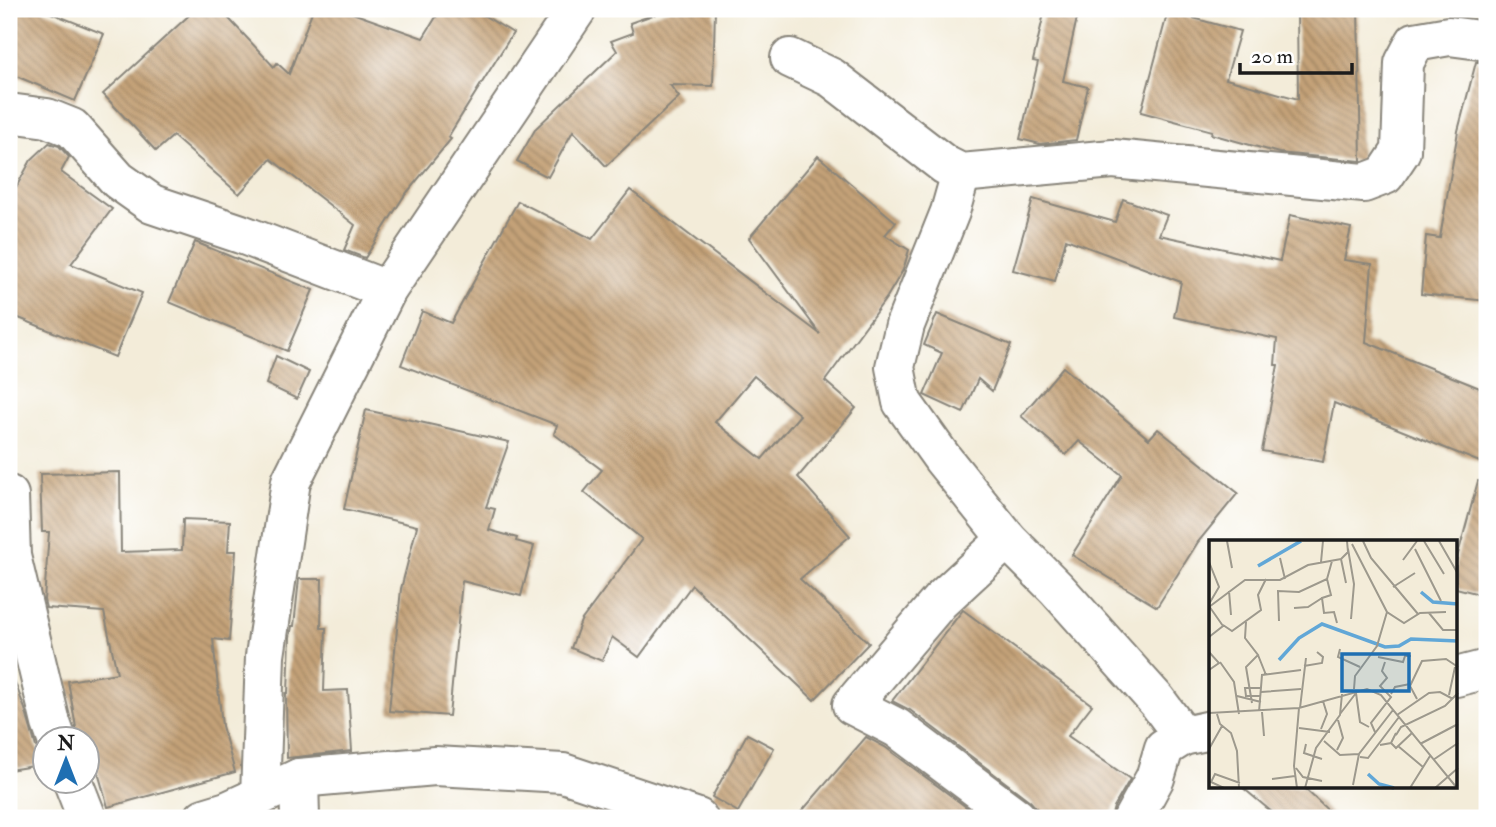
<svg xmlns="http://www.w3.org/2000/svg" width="1496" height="827" viewBox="0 0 1496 827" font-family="'IM FELL Double Pica',serif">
  <defs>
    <pattern id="building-back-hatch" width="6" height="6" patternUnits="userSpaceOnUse" patternTransform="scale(1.75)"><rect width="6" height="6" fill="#c4a278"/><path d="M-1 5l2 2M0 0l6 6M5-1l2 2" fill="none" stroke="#9e8362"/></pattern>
  </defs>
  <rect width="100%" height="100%" fill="#fff"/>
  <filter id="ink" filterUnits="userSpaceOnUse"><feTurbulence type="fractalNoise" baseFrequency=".0143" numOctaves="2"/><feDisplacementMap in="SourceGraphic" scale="14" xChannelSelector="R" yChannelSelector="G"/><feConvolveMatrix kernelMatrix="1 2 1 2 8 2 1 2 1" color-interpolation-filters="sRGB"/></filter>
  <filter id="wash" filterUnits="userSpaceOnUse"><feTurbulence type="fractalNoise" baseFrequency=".00686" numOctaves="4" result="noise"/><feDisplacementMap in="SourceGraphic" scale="28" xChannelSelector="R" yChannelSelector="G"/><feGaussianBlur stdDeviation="1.57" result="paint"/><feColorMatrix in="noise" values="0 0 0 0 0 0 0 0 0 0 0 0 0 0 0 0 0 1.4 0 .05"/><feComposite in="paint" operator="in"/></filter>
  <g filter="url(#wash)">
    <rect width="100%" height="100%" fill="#f3ecd9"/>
    <g id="blocks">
      <g fill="url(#building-back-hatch)" fill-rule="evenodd">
        <path d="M9,9h32l63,25 -29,67 -66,-28z"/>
        <path d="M196,9h24l54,58 3,-4 12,11 24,-65h28l82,29 18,-29h32l40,24 -65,104 3,2 -47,57 -39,62 -21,-8 11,-25 -84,-66 -32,35 -66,-58 -17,15 -53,-57z"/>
        <path d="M670,9h45l-2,77 -43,-1 9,12 -73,69 -33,-35 -25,46 -31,-16 19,-33 81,-77 -6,-10 22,-8 -3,-10z"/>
        <path d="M1045,9h34l-16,72 25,6 -12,53 -36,4 -20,-5 18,-77 -5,-1z"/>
        <path d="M1297,9h61l3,152 -82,-8 -68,-19 1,-3 -71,-19 27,-101 72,20 -14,48 72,20z"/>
        <path d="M1476,62h11v239l-66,-7 5,-58 14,2 18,-107z"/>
        <path d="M49,143l10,3 10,11 -8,15 51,37 -41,55 71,29 -27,64 -106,-43v-114l22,-40z"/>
        <path d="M818,156l78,66 -11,13 24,15 -6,20 -16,27 -62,84 31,27 -58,69 52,59 -50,43 69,64 -55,57 -122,-115 -53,72 -27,-20 -10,24 -31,-13 10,-27 61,-82 -58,-47 18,-22 -48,-36 3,-9 -156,-60 21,-54 29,12 67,-122 74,38 38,-49 190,144 -71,-96zM754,376l46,39 -38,44 -47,-37z"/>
        <path d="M1033,199l82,23 8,-23 44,16 -8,20 121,26 10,-46 61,13 -7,32 28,4 -6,78 121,49v74l-153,-62 -11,59 -61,-11 16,-86h-3l2,-26 -103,-22 7,-35 -115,-43 -11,42 -42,-11z"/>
        <path d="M195,242l118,48 -26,61 -118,-49z"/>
        <path d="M937,314l74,31 -19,46 -14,-12 -15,34 -39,-18 18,-42 -18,-8z"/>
        <path d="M276,356l33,16 -12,27 -31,-15z"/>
        <path d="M1063,367l86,72 9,-10 80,64 -40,49 -41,65 -85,-52 50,-80 -43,-34 -13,14 -45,-39z"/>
        <path d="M366,410l143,32 -23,65 9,2 -6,21 28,8 -1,3 18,5 -13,50 -59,-15 -13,135 -60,-5 12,-122 16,-63 -73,-17z"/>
        <path d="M120,472l1,80 61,-2 1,-31 47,2 -2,30h8l-7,90 -16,-2 9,87 13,46 -127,35 -15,-52 -5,1v-17h-10l-10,-58 49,-8 -13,-61 -58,-4 -2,-8 5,-68h-7l-2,-58z"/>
        <path d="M1478,481l9,1v114l-31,-8v-26z"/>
        <path d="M299,579h23l-1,49h5l-2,63 24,-1 4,61 -65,7 -1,-65h2l2,-56 2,-11h2z"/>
        <path d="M963,610l129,95 -24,31 62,43 -16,28 -3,11h-73l-1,-9 -7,-8 -120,-91 -18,-9z"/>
        <path d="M11,672l14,37 11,38 8,10 2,7 -37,6v-97z"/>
        <path d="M747,734l27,14 -36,64 -26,-15z"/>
        <path d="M866,737l19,10 96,71h-185z"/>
        <path d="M1242,787h61l33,31h-57z"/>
      </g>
    </g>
  </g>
  <g filter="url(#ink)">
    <use href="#blocks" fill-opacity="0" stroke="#88847a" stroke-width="2"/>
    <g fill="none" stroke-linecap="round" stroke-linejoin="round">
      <g stroke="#88847a" stroke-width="42">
        <g id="street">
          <path d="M790,58l42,20 113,87 16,8 152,-14 251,24 21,-8 16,-24 3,-88 11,-21 34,-6 38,5"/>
          <path d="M9,113l38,5 25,10 46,52 34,24 89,30 146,56"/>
          <path d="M961,173l-11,39 -45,113 -10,42 7,35 40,56 65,81 -67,62 -88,104 45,23 120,90"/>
          <path d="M9,495l2,61 40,167 6,17"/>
          <path d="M1007,539l50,50 100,112 26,35"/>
          <path d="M1456,677l31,-8"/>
          <path d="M299,778l1,40"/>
          <path d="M73,782l14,36"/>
          <path d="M260,796l5,-140 26,-175 96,-191 190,-281"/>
          <path d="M204,818l23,-7 72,-33 136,-12 128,7 135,45"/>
          <path d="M1133,818l22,-40 9,-30 19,-12 28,-6"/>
        </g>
      </g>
      <use href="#street" stroke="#fff" stroke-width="38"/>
    </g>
  </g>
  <g transform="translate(1209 540)">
    <rect width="248" height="248" fill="#f3ecd9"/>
    <path fill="none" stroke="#61a7d7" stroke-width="3.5" d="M49,26l43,-25M212,52l12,10 25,2M70,120l20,-22 23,-14 63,23 14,-1 12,-7 47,2M159,234l11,10 15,4"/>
    <path fill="none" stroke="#9d998d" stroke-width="2" d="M18,1l5,27M154,1l8,17 47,56M215,1l20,33M230,1l19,33M143,4l35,68 17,11 16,-10 26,-1M139,9l6,35 -3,35M206,9l26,52M71,18l5,21M132,19l5,24M194,20l14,-19M0,22l10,25 -10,17M112,22l2,-21M118,39l4,16 -9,3 2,15 10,-1 3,11M184,47l22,-14M20,51l2,24M0,66l14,20 -14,11M0,67l36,-27h35l28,-15 33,-6 7,-7 -1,-11M85,68l14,-1 14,-9M220,73l14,17h15M70,81l-1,-30 21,1 28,-13 5,-18M37,82l-1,16 13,17 -12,12 6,36M14,85l9,6 29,-21 -3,-15 8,-16M131,109l-2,8 22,10M0,112l10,11 -10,7M49,115l8,20M169,117l25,5 2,-6h6M11,122l14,20 5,32M95,126l18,-3 1,-6 -6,-5M145,149l1,-13 22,-30 10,-34M52,152l40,-3M147,153l4,29 9,5M182,154l4,-7 15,-3M240,155l6,-28M28,156l24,6M52,156h-15l-1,-8h16M208,159l-7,-13 12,-25 24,-2 12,8M91,168l6,-50M50,172l3,-37 39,-5M53,172l2,24M0,173l90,-5 68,-19 14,6 76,93M8,174l3,10 11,9 6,18 2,37M131,174l16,-21M188,175l32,-22 11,-1 13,7M90,188l31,4M112,189l6,-15 -4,-13M166,192l-4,-9 20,-26 -11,-11 7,-8 -5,-7 3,-9M187,195l5,-8 44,-21 13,-13M115,201l16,14 19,-1M182,203l5,5 16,-15M97,204l-2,9 18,6M211,204l38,-20M171,205l11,-2 5,-10M189,206l25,21M0,209l13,-23M128,210l6,-12 -5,-18M151,217l8,1 31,-41M224,220l25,-17M87,228l7,9 19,4M63,239l23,-3M144,245l6,-31 34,-44M15,248l-13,-6 4,-8 25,9M88,248l-3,-22 5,-58M96,248l11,-40 24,-33 2,-21M201,248l20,-32M226,248l23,-20"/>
    <path fill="#1f6fb2" fill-opacity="0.15" stroke="#1f6fb2" stroke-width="3.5" d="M133,114h67v37h-67z"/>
    <rect width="248" height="248" fill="none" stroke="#1c1c1c" stroke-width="3.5"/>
  </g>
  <rect width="1496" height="827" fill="none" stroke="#fff" stroke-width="35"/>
  <g transform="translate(66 760)"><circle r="33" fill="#ffffff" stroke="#a4a4a4" stroke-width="2"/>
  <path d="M0-5L12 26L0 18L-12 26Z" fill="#1f6fb2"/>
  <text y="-10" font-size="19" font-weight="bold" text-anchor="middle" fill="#1c1c1c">N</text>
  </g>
  <path d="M1240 63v10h112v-10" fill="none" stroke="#1c1c1c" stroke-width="3.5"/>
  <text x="1251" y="63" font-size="21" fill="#1c1c1c" stroke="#ffffff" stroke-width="5" paint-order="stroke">20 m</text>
</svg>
